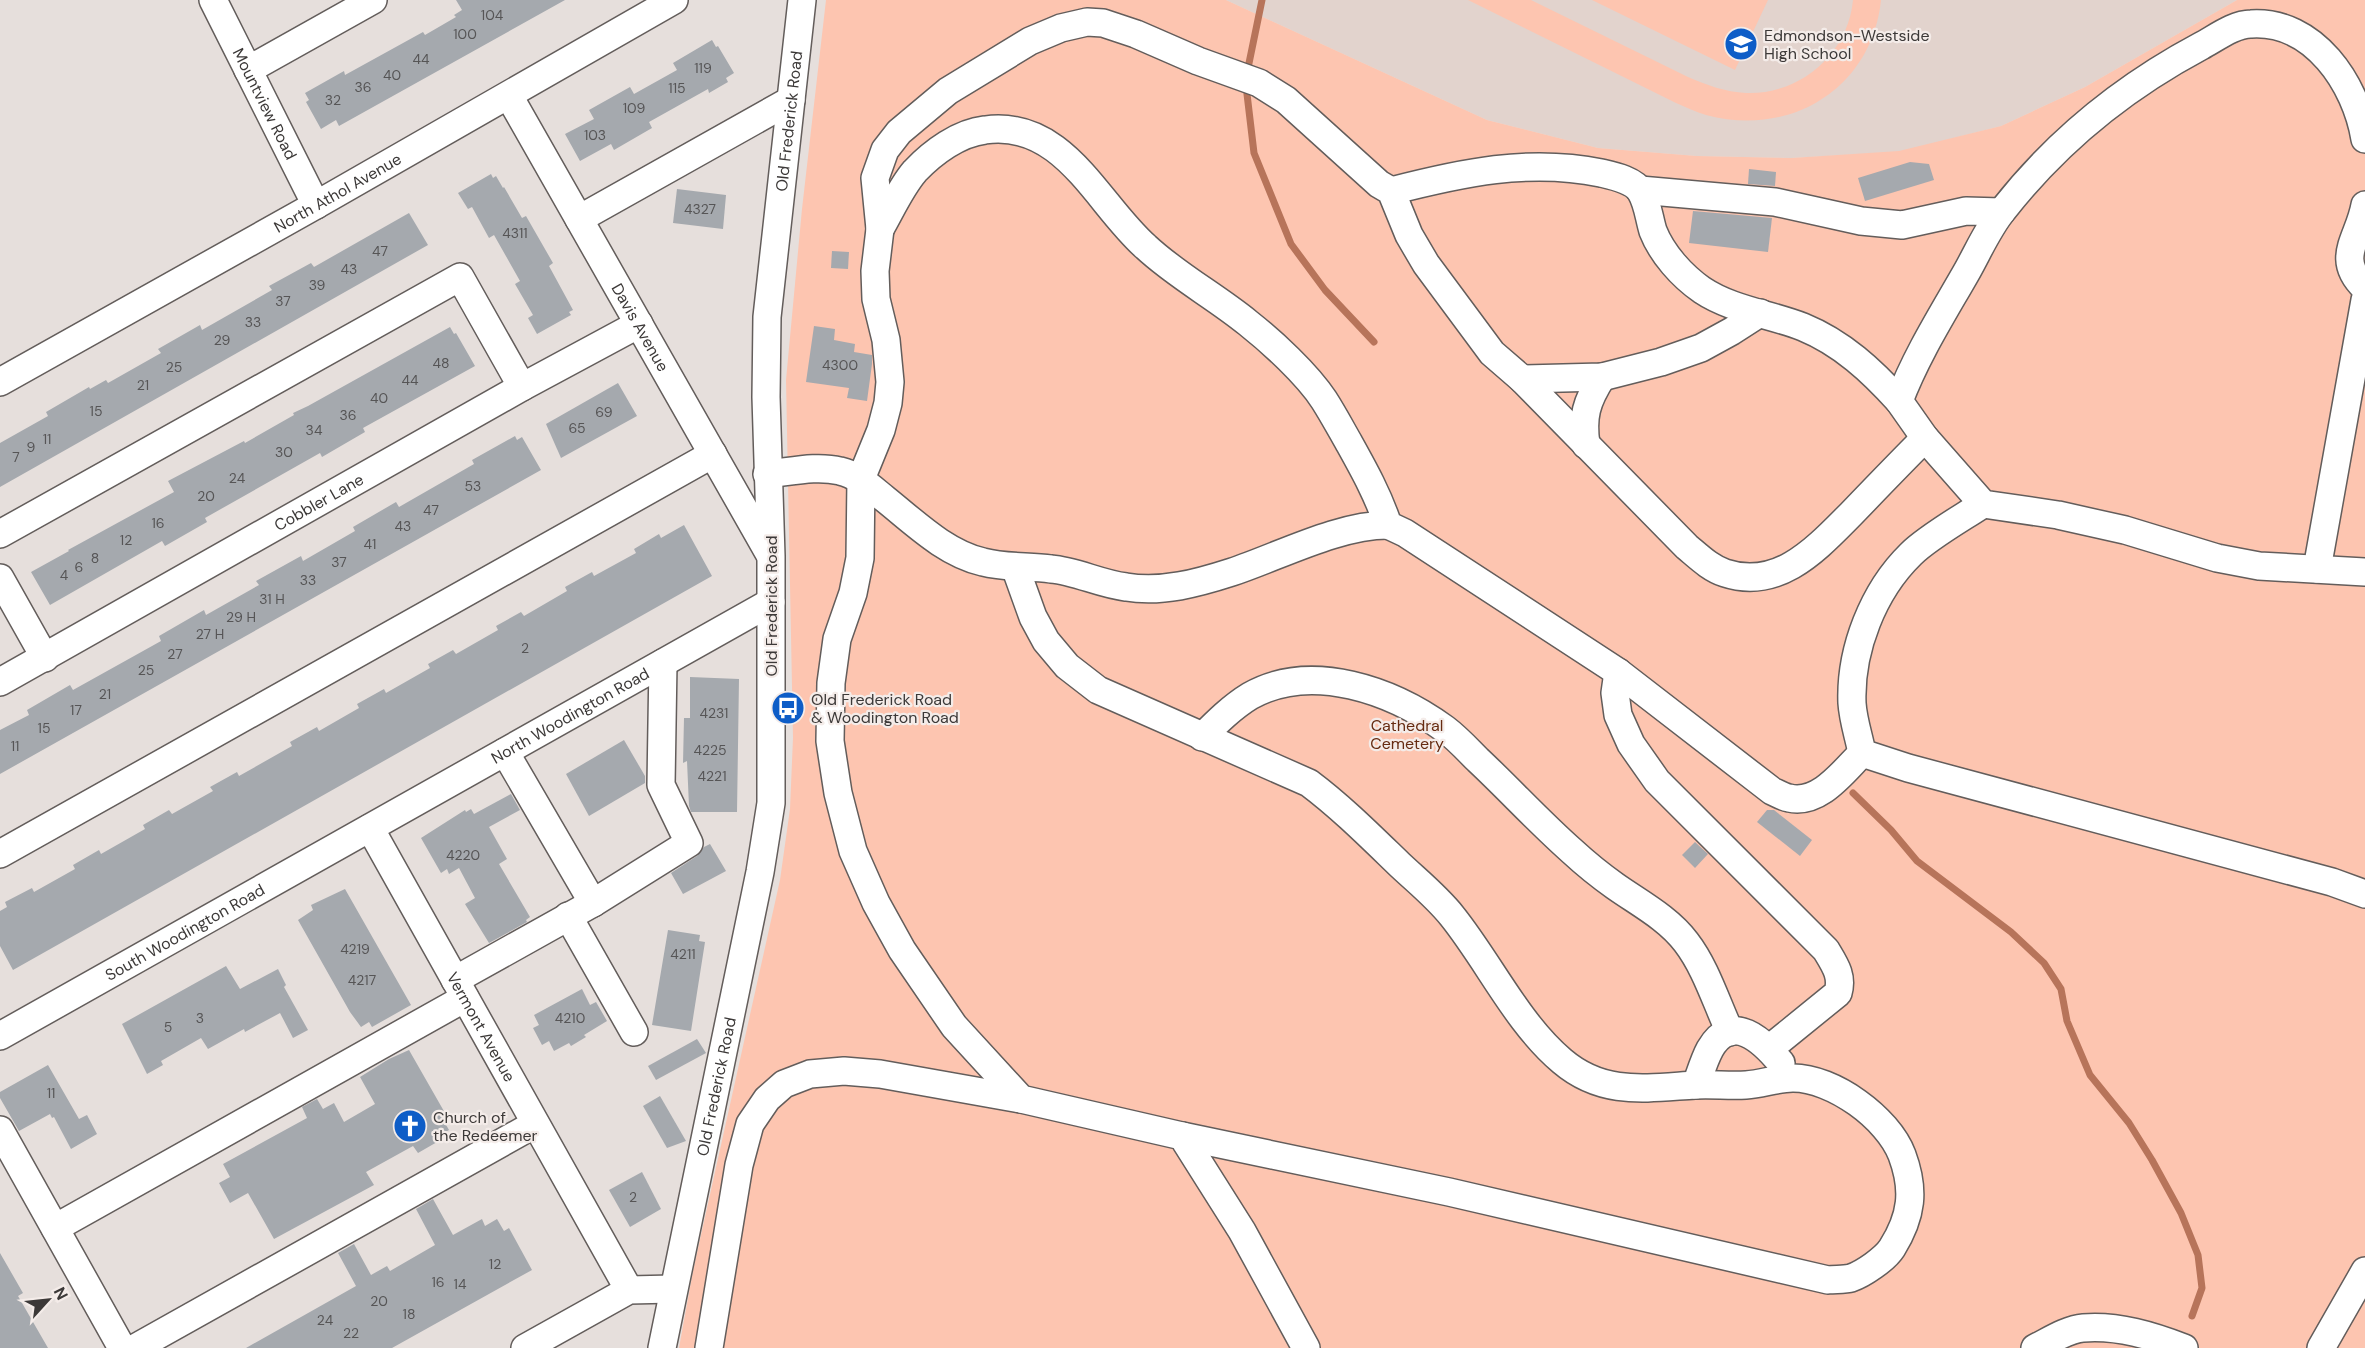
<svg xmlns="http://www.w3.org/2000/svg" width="2365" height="1348" viewBox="0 0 2365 1348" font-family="'DM Sans',sans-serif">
  <rect width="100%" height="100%" fill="#e6dfdc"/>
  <path fill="#e2d3cd" d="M1226,0h1011l-152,87 -84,39 -102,26 -108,6 -94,-2 -99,-8 -111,-28z"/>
  <g fill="#fdc5b0">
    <path d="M826,0h400l261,120 111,28 99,8 94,2 108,-7 102,-25 84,-39 152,-87h128v1348h-1686l14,-77 87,-391 10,-71 3,-71 -7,-358 16,-171z"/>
    <path d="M1468,0h63l157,77c19,8 37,15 58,16 54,2 102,-39 107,-93h28c-9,88 -90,138 -175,115 -10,-3 -20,-8 -30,-12z"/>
    <path d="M1592,0h176l-33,70z"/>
  </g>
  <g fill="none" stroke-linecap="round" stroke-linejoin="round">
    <g stroke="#b7745a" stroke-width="7">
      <path d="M1248,68l14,-68"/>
      <path d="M1247,94l7,59 37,91 34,46 49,52"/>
      <path d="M1853,793l38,37 26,31 94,71 33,31 17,26 6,32 23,54 39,48 23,37 29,53 17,42 4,33 -10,28"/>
    </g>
  </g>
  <g fill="#a5a9ae">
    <path d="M456,0h109l-226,126 -3,-6 -15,9 -15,-27 3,-2 -4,-7 39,-22 1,4 78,-43 2,3 31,-18 -2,-2 8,-5z"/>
    <path d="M712,40l4,7 2,-1 16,27 -8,5 2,4 -19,11 -1,-4 -59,33 3,6 -38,22 -3,-6 -31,17 -15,-27 29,-15 -5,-9 41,-23 4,7 43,-24 -4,-7z"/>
    <path d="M1910,162l19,2 5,16 -69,21 -7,-23z"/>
    <path d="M1749,169l27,3 -1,14 -27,-2z"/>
    <path d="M491,174l2,4 3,-2 7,12 1,-1 18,31 4,-2 27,47 -4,3 24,44 -4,2 2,3 -34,19 -9,-16 5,-3 -18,-31 5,-3 -26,-46 -5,3 -17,-31 -4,2 -10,-16z"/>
    <path d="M677,189l49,6 -3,34 -50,-6z"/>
    <path d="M1693,211l79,7 -4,34 -79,-9z"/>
    <path d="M409,213l19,32 -428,242v-44l48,-27 -2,-4 43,-25 1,2 16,-9 2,3 53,-30 -3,-4 42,-24 2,5 70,-40 -3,-4 42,-23 3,4z"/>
    <path d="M832,251l17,1 -1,17 -17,-1z"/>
    <path d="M814,326l21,3 -1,11 21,4 -1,8 18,3v9l-5,37 -20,-3 2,-10 -43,-6z"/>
    <path d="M450,327l4,7 2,-1 19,33 -112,62 2,4 -43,25 -2,-4 -115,65 2,4 -42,24 -3,-5 -112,64 -19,-33 38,-21 -1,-1 106,-58 -6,-11 76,-40 1,2 49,-28 -1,-2 15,-7z"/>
    <path d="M618,383l19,33 -76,42 -15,-34z"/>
    <path d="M515,436l2,4 5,-3 19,33 -541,304v-44l29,-15 -2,-5 43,-25 3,5 88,-49 -2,-5 45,-26 2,5 53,-30 -3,-4 45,-25 2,5 52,-30 -2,-4 43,-25 3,5 75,-43 -2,-4z"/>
    <path d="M684,525l28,51 -699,394 -13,-24v-35l7,-4 -2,-5 27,-14 2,4 41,-23 -2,-4 26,-15 2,4 44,-25 -2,-4 26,-15 3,4 41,-23 -3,-4 27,-15 2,4 53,-30 -2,-4 27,-15 2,4 40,-23 -2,-4 27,-15 2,4 44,-25 -2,-4 25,-14 3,4 42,-24 -2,-4 25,-14 3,4 43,-25 -2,-4 27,-15 2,4 42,-23 -2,-4 25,-15 2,4z"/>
    <path d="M690,677l49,2 -2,133h-46l-2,-6 -2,-45 -4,2 1,-45h6z"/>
    <path d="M624,740l21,36v7l-56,33 -23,-42z"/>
    <path d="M511,794l9,16 -31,17 18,32 -8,5 31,53 -4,3 1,2 -38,21 -24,-39 10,-6 -16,-30 -10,6 -2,-5 -6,4 -20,-35 44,-28 1,2 5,-3 3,5z"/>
    <path d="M1767,810h7l38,30 -12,16 -43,-34z"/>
    <path d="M1695,842l13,12 -13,14 -13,-13z"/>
    <path d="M710,844l16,27 -43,23 -12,-21 26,-17 7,-9z"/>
    <path d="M345,889l66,116 -39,22 -3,-5 -8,5 -11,-15 -52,-92 15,-10 -2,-5z"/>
    <path d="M668,930l32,5 -1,6 6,1 -14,89 -39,-6z"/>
    <path d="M226,966l14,23 38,-20 8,16 -2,2 24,43 -15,8 -13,-25 -35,19 -1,-3 -36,20 -7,-11 -40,23 2,4 -16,9 -25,-50z"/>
    <path d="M582,989l8,16 6,-3 11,19 -23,14 2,2 -15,9 -2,-3 -15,8 -5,-10 -7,4 -9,-17 6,-3 -5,-10z"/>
    <path d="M697,1039l9,14 -50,27 -8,-14z"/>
    <path d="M409,1050l40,70 -4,3 4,7 -7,4 2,4 -26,15 -5,-7 -47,26 8,13 -100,54 -26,-46 -18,10 -11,-20 11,-6 -7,-13 84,-46 -5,-11 15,-8 6,10 11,-6 10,19 31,-18 -15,-27 29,-18z"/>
    <path d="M48,1065l31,54 8,-4 10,19 -26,15 -17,-32 -2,1 -2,-4 -31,17 -19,-33v-6z"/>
    <path d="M660,1096l26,45 -19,7 -24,-42z"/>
    <path d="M642,1172l19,37 -31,18 -21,-37z"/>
    <path d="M433,1199l20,36 29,-16 3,7 12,-7 7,12 5,-3 23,42 -140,78h-146l110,-62 -18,-33 16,-9 17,31 16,-9 3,5 45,-26 -19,-36z"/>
    <path d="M0,1253l23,40 -5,3 30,52h-48z"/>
  </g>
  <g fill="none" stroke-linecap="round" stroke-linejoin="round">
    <g stroke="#635d5b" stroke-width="30">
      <g id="minor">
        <path id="s1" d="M213,0l103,205"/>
        <path d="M248,70l125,-70"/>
        <path id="s2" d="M509,96l260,457"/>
        <path d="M2365,139c-9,-55 -51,-119 -114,-115 -17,0 -35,14 -50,22 -77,41 -144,95 -198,164 -15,18 -25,42 -37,63 -24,42 -50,83 -67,128l26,37 58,66 75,11 67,15 92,28 42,8 106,6"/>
        <path d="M1640,190l135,12 86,19 41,4 64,-14 35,1"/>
        <path d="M1391,191c70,-18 138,-33 210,-18 13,3 33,7 40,19 7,12 8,26 12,39 9,23 29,45 49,59 30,20 68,24 101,37 39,16 69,44 96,74"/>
        <path d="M2365,205c-6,34 -31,53 0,83"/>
        <path d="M579,219l212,-119"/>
        <path d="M880,229c11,-19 21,-42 35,-58 18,-19 44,-38 70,-41 79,-11 112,74 161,117 31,29 69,49 102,76 24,19 59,51 76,77 9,14 17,29 25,43 15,27 29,52 39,82l17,8 213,139 154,119c5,2 11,6 17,7 30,7 54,-26 73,-45"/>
        <path d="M1522,379l80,-2 59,-15 40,-14 31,-17 28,-18"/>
        <path id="s3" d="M0,382l316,-177 358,-205"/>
        <path d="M1586,445c-4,-28 0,-43 16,-68"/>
        <path d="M767,474c23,-2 49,-9 73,-3 18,4 31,17 45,28 30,24 60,54 98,63 23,6 45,4 68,7 25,2 49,15 75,18 36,6 72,-4 106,-15 48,-16 106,-47 156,-47"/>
        <path d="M1983,504c-21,14 -55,33 -72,50 -38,37 -61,96 -59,149 1,17 7,34 10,50l46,15 424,114 33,12"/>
        <path d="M0,534l460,-257 62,110"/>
        <path d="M1015,567l18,50 13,24 21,25 31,24 211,93c32,24 61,53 90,81 18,17 38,33 53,52 37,46 65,107 110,145 41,35 84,27 133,24 17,-1 34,1 51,0 16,-1 31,-7 47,-7 40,0 95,40 109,77 13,35 10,61 -10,93 -7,11 -29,26 -41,30 -7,2 -16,1 -23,2l-379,-88 -267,-56"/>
        <path d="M2317,569l48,-269"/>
        <path d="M0,578l45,80"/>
        <path d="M1618,672l-3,21 3,22 13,29 26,37 169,169c9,15 17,26 12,43l-69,56"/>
        <path id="s4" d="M0,682l522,-295 117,-63"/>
        <path d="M1202,737c15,-15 30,-30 48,-41 62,-35 143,-5 195,33 12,9 23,21 33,31 32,30 62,63 95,92 13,12 28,24 42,34 24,17 53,32 71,56 20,26 30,60 44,90"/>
        <path d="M505,752l88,151"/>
        <path id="s5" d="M370,828l259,462"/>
        <path d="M0,854l713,-400"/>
        <path d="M568,916l66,116"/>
        <path d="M455,980l138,-77 96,-60 -28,-58 2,-122"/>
        <path id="s6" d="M0,1036l771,-434"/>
        <path d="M1696,1085c4,-11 8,-25 14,-36 22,-38 53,-8 71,14"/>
        <path d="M0,1130l122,218"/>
        <path d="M55,1228l410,-230"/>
        <path d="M135,1348l400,-224"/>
        <path d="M525,1348l104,-58 44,-1"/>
        <path id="s7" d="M662,1348l98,-476 11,-69v-247l-5,-159 1,-80 35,-317"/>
        <path d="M709,1348l30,-183 11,-41 17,-25 17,-15 26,-10 34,-3 36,3 141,25"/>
        <path d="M1306,1348l-64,-117 -60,-95 -161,-37 -67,-73 -52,-76 -26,-47 -23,-52 -15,-58 -8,-52 1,-58 6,-44 16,-46 7,-35 1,-79 20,-49 7,-27 2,-21 -4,-42 -10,-41 -1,-28 5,-42 -5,-51 10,-28 14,-18 49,-41 82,-50 31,-13 26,-6 16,1 33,11 62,27 61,22 27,17 93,84 12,7 18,44 17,29 66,89 30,26 165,168c12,10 23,21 38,26 54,18 92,-25 126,-59 24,-25 49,-51 74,-76"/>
        <path d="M2035,1348c14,-7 33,-19 48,-20 35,-3 70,8 101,20"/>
        <path d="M2321,1348l44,-77"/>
      </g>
    </g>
    <use href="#minor" stroke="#fff" stroke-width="27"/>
  </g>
  <defs>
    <g id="school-disc" transform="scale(1.725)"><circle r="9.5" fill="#0e5dc7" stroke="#f4ece9"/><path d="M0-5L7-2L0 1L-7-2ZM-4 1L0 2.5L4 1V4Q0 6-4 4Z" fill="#fff"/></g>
    <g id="bus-disc" transform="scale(1.725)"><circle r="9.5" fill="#0e5dc7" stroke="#f4ece9"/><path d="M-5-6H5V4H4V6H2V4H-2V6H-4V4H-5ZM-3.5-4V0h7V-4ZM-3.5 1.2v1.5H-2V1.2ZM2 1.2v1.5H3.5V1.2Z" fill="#fff"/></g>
    <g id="church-disc" transform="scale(1.725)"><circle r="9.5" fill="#0e5dc7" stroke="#f4ece9"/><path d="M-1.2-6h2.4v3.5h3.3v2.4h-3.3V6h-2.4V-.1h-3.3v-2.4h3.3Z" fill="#fff"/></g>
  </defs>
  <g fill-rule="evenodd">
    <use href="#school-disc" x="1741" y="44"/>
    <use href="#bus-disc" x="788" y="708"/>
    <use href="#church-disc" x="410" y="1126"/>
  </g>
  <g text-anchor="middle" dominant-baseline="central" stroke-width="4.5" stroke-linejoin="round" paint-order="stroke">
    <g font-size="14" fill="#565556">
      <text x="492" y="15">104</text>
      <text x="465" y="34">100</text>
      <text x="421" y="59">44</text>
      <text x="703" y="68">119</text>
      <text x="392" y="75">40</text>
      <text x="363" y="87">36</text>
      <text x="677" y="88">115</text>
      <text x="333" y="100">32</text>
      <text x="634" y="108">109</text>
      <text x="595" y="135">103</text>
      <text x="700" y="209">4327</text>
      <text x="515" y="233">4311</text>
      <text x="380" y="251">47</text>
      <text x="349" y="269">43</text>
      <text x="317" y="285">39</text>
      <text x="283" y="301">37</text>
      <text x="253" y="322">33</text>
      <text x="222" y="340">29</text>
      <text x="441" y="363">48</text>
      <text x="840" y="365">4300</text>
      <text x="174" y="367">25</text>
      <text x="410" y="380">44</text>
      <text x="143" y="385">21</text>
      <text x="379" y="398">40</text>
      <text x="96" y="411">15</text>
      <text x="604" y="412">69</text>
      <text x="348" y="415">36</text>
      <text x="577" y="428">65</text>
      <text x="314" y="430">34</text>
      <text x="47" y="439">11</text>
      <text x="31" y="447">9</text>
      <text x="284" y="452">30</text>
      <text x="16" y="457">7</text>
      <text x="237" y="478">24</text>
      <text x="473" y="486">53</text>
      <text x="206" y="496">20</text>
      <text x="431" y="510">47</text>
      <text x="158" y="523">16</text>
      <text x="403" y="526">43</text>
      <text x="126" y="540">12</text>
      <text x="370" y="544">41</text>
      <text x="95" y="558">8</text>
      <text x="339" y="562">37</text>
      <text x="79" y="567">6</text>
      <text x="64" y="575">4</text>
      <text x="308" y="580">33</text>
      <text x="272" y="599">31 H</text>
      <text x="241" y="617">29 H</text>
      <text x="210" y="634">27 H</text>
      <text x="525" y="648">2</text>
      <text x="175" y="654">27</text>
      <text x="146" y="670">25</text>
      <text x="105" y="694">21</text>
      <text x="76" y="710">17</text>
      <text x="714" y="713">4231</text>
      <text x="44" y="728">15</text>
      <text x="15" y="746">11</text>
      <text x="710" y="750">4225</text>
      <text x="712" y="776">4221</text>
      <text x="463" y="855">4220</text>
      <text x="355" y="949">4219</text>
      <text x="683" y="954">4211</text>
      <text x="362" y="980">4217</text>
      <text x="200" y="1018">3</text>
      <text x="570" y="1018">4210</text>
      <text x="168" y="1027">5</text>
      <text x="51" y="1093">11</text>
      <text x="633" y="1197">2</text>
      <text x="495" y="1264">12</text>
      <text x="438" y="1282">16</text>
      <text x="460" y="1284">14</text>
      <text x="379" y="1301">20</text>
      <text x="409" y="1314">18</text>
      <text x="325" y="1320">24</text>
      <text x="351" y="1333">22</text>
    </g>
    <g font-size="16" fill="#3c3938" stroke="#f4ece9" text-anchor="start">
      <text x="1764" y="35">Edmondson-Westside<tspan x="1764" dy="18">High School</tspan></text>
      <text x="811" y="699">Old Frederick Road<tspan x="811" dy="18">&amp; Woodington Road</tspan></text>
      <text x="433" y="1117">Church of<tspan x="433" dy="18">the Redeemer</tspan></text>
    </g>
    <g font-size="16" fill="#3c3938" stroke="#f4ece9">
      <text stroke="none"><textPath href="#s1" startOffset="116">Mountview Road</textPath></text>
      <text stroke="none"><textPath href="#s7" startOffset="1239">Old Frederick Road</textPath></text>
      <text stroke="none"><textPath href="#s3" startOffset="387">North Athol Avenue</textPath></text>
      <text stroke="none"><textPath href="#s2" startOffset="266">Davis Avenue</textPath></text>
      <text stroke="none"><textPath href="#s4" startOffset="366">Cobbler Lane</textPath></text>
      <text transform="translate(771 606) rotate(-90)">Old Frederick Road</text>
      <text stroke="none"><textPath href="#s6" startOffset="654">North Woodington Road</textPath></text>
      <text stroke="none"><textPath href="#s6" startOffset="212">South Woodington Road</textPath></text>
      <text stroke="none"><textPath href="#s5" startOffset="228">Vermont Avenue</textPath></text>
      <text stroke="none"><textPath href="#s7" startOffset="267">Old Frederick Road</textPath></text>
    </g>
    <g font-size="16" fill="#662b11" stroke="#f4ece9">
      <text x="1407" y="725">Cathedral<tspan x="1407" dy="18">Cemetery</tspan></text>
    </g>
  </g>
  <g transform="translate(48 1300) rotate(63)" stroke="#f4ece9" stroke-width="4.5" paint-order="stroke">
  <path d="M0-4.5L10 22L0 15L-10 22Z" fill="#3c3938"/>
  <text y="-9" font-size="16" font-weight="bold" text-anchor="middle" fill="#3c3938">N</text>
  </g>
</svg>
